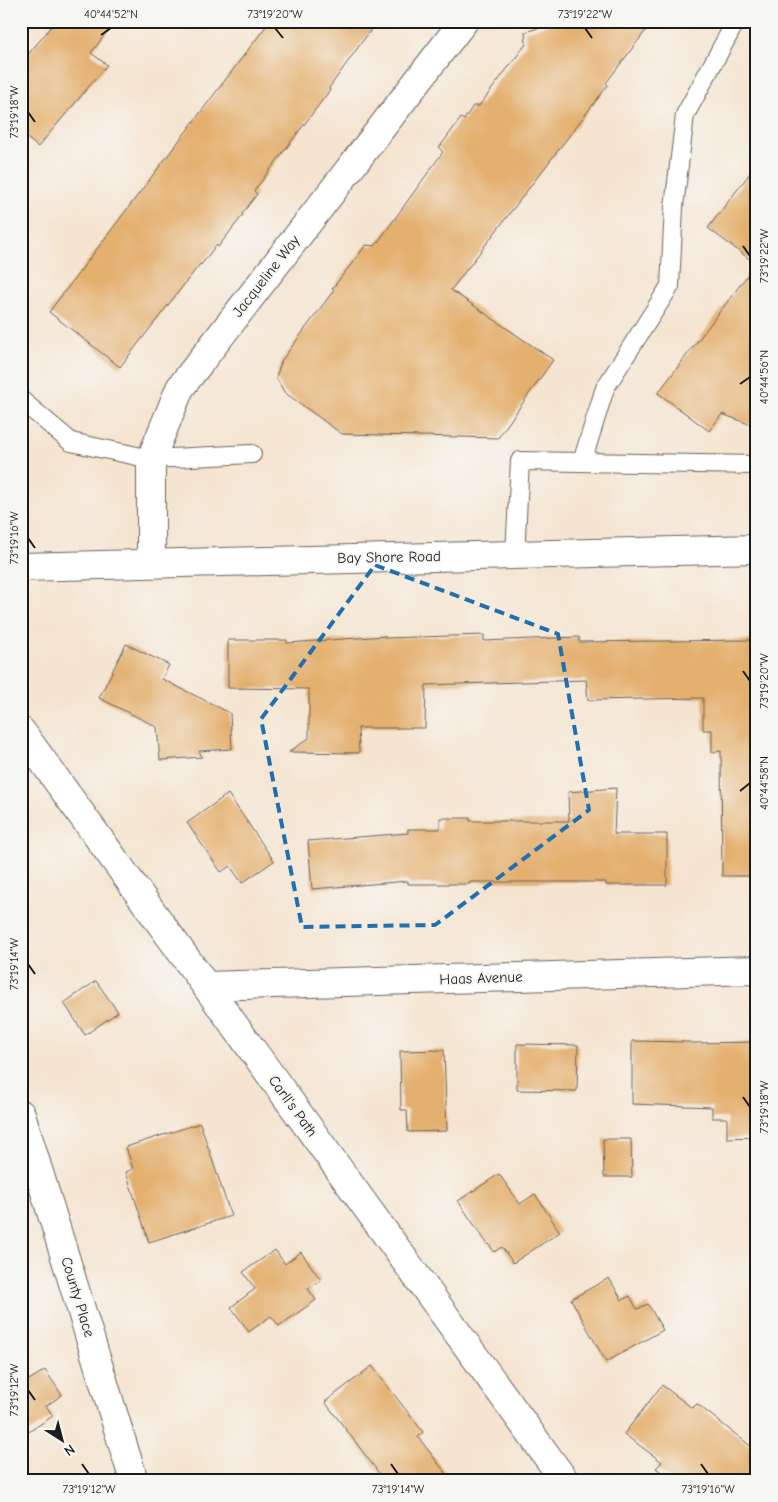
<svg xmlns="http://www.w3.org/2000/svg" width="778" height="1502" viewBox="0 0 778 1502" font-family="'Comic Neue',sans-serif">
  <rect width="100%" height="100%" fill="#f6f6f2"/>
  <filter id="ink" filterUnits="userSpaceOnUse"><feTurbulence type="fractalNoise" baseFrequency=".02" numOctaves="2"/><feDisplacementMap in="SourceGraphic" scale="10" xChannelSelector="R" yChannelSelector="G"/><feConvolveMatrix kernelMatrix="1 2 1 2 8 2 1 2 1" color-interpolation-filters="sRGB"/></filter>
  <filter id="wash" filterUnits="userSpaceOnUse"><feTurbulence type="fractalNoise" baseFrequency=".0096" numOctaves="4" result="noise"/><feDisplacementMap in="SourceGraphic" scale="20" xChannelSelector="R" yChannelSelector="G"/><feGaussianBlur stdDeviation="1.12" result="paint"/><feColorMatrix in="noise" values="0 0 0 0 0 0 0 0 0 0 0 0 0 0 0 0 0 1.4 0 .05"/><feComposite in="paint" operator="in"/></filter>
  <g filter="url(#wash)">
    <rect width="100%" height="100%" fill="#f5e4d0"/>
    <g id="blocks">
      <g fill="#e4b070">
        <path d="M56,21h59l-24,32 16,12 -69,82 -17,-14v-70z"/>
        <path d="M270,21h107l-48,67 1,2 -76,101 3,3 -15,20 1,1 -25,32 -2,-2 -15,20 -1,-1 -80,103 -71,-55z"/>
        <path d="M561,21h92l-47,62 2,2 -157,205 102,70 -55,78 -156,-4 -58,-42 -8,-15 6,-17 52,-70 -2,-1 34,-44 9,1 68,-94 -4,-4 22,-30 3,2 9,-14h6l47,-62 -1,-12z"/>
        <path d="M757,164v263l-35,-13 -13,17 -51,-38 98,-129 -48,-36z"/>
        <path d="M484,635v6l95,-4v5l175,-2 1,60h2v176h-35l-1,-125 -9,1v-22h-9v-32l-115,2 -2,-20 -160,5 -1,43h-67l1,25 -70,-1 20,-14v-49l-81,-1v-48h59v3l98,-7v2z"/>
        <path d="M126,644l43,21 -7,14 68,34 2,36 -33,2 3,6 -42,3 -3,-33 -58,-29z"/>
        <path d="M616,788l-2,46h53v51h-61v-3h-136v2h-62v-3l-96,8 -4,-48 100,-8v-4h32v-11h30v3h99l-1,-29z"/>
        <path d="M228,794l46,67 -32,22 -12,-17 -9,6 -34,-49z"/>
        <path d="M96,981l22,31 -33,23 -21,-32z"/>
        <path d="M632,1041l59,1v1l66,-1v95l-30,1v-20h-15v-11l-80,-3z"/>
        <path d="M517,1044l61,1 -1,46 -60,-1z"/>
        <path d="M444,1050l3,81 -39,1 -1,-22h-6l-1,-59z"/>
        <path d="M200,1123l31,93 -82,26 -23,-70 7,-3 -7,-22z"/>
        <path d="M603,1139h28l1,38h-28z"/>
        <path d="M499,1174l21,30 15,-10 25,38 -47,31 -11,-16 -8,5 -5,-8 -1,1 -30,-44z"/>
        <path d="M275,1250l10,14 16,-12 20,28 -13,9 8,11 -37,26 -8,-10 -22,16 -18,-25 24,-18 -12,-17z"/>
        <path d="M609,1278l13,22 8,-4 7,13 11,-5 15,26 -57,32 -35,-63z"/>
        <path d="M372,1366l51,66 -5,5 34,44h-67l-60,-79z"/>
        <path d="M21,1368l8,12 16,-10 17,25 -16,11 7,10 -32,21z"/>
        <path d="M662,1385l30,23 5,-4 60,47v30h-85l-16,-13 6,-6 -38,-28z"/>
      </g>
    </g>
  </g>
  <g filter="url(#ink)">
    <use href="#blocks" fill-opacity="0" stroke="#68625b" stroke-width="1"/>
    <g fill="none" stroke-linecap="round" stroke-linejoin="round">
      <g stroke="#68625b" stroke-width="20">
        <g id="service">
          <path d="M21,400l50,42 80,17 101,-5"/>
          <path d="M582,462l23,-74 65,-102 4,-79 11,-92 51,-94"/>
          <path d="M515,554l5,-93 237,4"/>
        </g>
      </g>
      <g stroke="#68625b" stroke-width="30">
        <g id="minor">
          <path d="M151,563v-104l29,-71 284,-367"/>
          <path d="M206,986l551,-16"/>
          <path d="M21,1114l113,367"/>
        </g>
      </g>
      <g stroke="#68625b" stroke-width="30">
        <path id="tertiary" d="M21,731l544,750"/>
      </g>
      <g stroke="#68625b" stroke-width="30">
        <path id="secondary" d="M21,567l736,-18"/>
      </g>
      <use href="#service" stroke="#fff" stroke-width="18"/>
      <use href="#minor" stroke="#fff" stroke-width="28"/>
      <use href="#tertiary" stroke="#fff" stroke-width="28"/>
      <use href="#secondary" stroke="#fff" stroke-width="28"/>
    </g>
  </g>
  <path fill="none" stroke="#1f6fb2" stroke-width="4" stroke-dasharray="10 6" stroke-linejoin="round" d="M375,565l183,69 31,176 -154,115 -133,2 -41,-208z"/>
  <path fill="none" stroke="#1c1c1c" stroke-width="2" d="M275,28l8,10M585,28l7,10M101,35l10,-7M28,112l7,10M743,246l7,10M740,384l10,-7M28,538l7,10M743,671l7,10M740,791l10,-8M28,964l7,10M743,1097l7,10M28,1390l7,10M82,1464l7,10M391,1464l7,10M701,1464l7,10"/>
  <g text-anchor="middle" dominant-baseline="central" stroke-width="4" stroke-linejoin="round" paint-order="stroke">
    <g font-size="15" fill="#1c1c1c" stroke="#f6f6f2">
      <text transform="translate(266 276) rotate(-52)">Jacqueline Way</text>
      <text transform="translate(389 557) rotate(-1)">Bay Shore Road</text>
      <text transform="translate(481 978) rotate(-2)">Haas Avenue</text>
      <text transform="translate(293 1106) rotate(54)">Carll's Path</text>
      <text transform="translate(78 1297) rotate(73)">County Place</text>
    </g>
  </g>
  <rect width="778" height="1502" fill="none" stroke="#f6f6f2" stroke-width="55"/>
  <g transform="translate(62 1440) rotate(144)" stroke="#f6f6f2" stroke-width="4" paint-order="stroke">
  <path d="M0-4L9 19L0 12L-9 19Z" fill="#1c1c1c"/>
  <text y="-8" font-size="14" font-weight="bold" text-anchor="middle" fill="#1c1c1c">N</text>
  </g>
  <rect x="28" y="28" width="722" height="1446" fill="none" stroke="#1c1c1c" stroke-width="2"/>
  <g font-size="12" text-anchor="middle" fill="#1c1c1c">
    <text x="111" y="18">40°44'52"N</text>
    <text x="275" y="18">73°19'20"W</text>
    <text x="585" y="18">73°19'22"W</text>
    <text transform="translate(14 112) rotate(-90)" y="4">73°19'18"W</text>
    <text transform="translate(764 256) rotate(-90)" y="4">73°19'22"W</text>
    <text transform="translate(764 377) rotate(-90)" y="4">40°44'56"N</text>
    <text transform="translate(14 538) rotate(-90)" y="4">73°19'16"W</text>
    <text transform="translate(764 681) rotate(-90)" y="4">73°19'20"W</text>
    <text transform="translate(764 783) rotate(-90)" y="4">40°44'58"N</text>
    <text transform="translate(14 964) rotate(-90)" y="4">73°19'14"W</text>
    <text transform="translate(764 1107) rotate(-90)" y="4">73°19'18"W</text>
    <text transform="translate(14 1390) rotate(-90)" y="4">73°19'12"W</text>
    <text x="89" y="1493">73°19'12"W</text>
    <text x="398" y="1493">73°19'14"W</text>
    <text x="708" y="1493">73°19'16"W</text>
  </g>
</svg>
